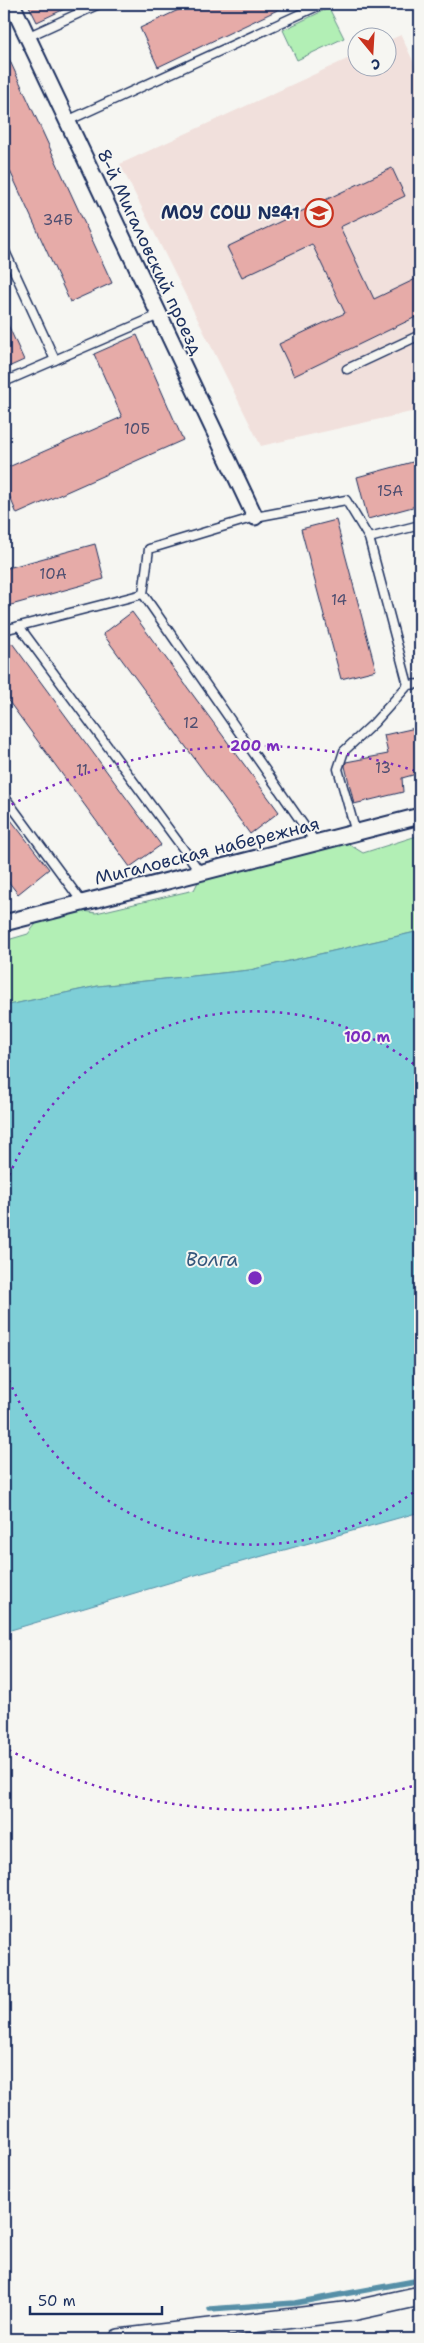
<svg xmlns="http://www.w3.org/2000/svg" width="424" height="2343" font-family="'Shantell Sans',sans-serif">
  <style>
    .built { fill: #f1e0dc }
    .green { fill: #b2efb5; stroke: #668f8a }
    .water { fill: #7ecfd7; stroke: #568fa7 }
    .lines { fill: none; stroke-linecap: round; stroke-linejoin: round }
    .stream { stroke: #568fa7; stroke-width: 5.5 }
    .building { fill: #e6aba8; stroke: #1b2f5e }
    .service-casing { stroke: #1b2f5e; stroke-width: 11 }
    .minor-casing { stroke: #1b2f5e; stroke-width: 19 }
    .tertiary-casing { stroke: #1b2f5e; stroke-width: 22 }
    .service { stroke: #f6f6f2; stroke-width: 8 }
    .minor { stroke: #f6f6f2; stroke-width: 15 }
    .tertiary { stroke: #f6f6f2; stroke-width: 19 }
    .ring { fill: none; stroke: #7b2cbf; stroke-width: 2.5; stroke-dasharray: 2.5 5 }
    .labels { text-anchor: middle; stroke-width: 4; stroke-linejoin: round; paint-order: stroke }
    .number-label { font-size: 15px; fill: #4e4e70 }
    .poi-label { font-size: 18px; font-weight: bold; fill: #1b2f5e; stroke: #f6f6f2; text-anchor: end }
    .street-label { font-size: 18px; fill: #1b2f5e; stroke: #f6f6f2 }
    .water-label { font-size: 19px; font-style: italic; fill: #34577c; stroke: #f6f6f2 }
    .centre { fill: #7b2cbf; stroke: #f6f6f2; stroke-width: 2.5 }
    .ring-label { font-size: 15px; text-anchor: middle; font-weight: bold; fill: #7b2cbf; stroke: #f6f6f2; stroke-width: 4; stroke-linejoin: round; paint-order: stroke }
  </style>
  <rect width="100%" height="100%" fill="#f6f6f2"/>
  <filter id="ink" filterUnits="userSpaceOnUse"><feTurbulence type="fractalNoise" baseFrequency=".02" numOctaves="2"/><feDisplacementMap in="SourceGraphic" scale="10" xChannelSelector="R" yChannelSelector="G"/><feConvolveMatrix kernelMatrix="1 2 1 2 8 2 1 2 1" color-interpolation-filters="sRGB"/></filter>
  <g filter="url(#ink)">
    <path class="built" d="M401 35 420 76V410L261 446 120 164 356 55V68H386L387 41Z"/>
    <g class="green">
      <path d="M329 8 344 38 297 60 283 30Z"/>
      <path d="M420 835V931L250 970 98 986 4 1006V941L28 934 39 920 78 910 96 913 194 890 199 880 347 843 363 853Z"/>
    </g>
    <path class="water" d="M420 931V1512L202 1573 4 1632V1006L98 986 250 970Z"/>
    <g class="lines">
      <path class="stream" d="M210 2309 295 2303 420 2280"/>
    </g>
    <g class="building">
      <path d="M28 4H75L37 22Z"/>
      <path d="M191 4H290L158 67 140 28Z"/>
      <path d="M4 48 112 283 70 302 4 158Z"/>
      <path d="M392 168 405 196 340 227 374 299 420 277V315L294 376 279 344 345 313 312 244 242 277 227 247Z"/>
      <path d="M4 316 24 360 4 369Z"/>
      <path d="M137 335 183 440 17 514 4 483V469L122 417 94 354Z"/>
      <path d="M420 460V505L368 519 357 477Z"/>
      <path d="M336 520 376 670 341 679 301 529Z"/>
      <path d="M95 544 104 579 4 607V569Z"/>
      <path d="M132 612 279 812 250 834 103 634Z"/>
      <path d="M12 643 161 845 130 867 4 695V650Z"/>
      <path d="M420 727V773L402 778 403 792 354 804 345 766 346 762 388 754 384 735Z"/>
      <path d="M4 811 49 869 18 894 4 876Z"/>
    </g>
    <g class="lines">
      <defs>
        <g id="service">
          <path d="M27 37 99 4"/>
          <path d="M67 121 322 4"/>
          <path d="M4 249 55 360"/>
          <path d="M347 369 420 335"/>
          <path d="M4 382 159 315"/>
          <path d="M420 525 369 538 408 685 420 684"/>
          <path d="M19 626 201 873"/>
          <path d="M4 630 143 594"/>
          <path d="M4 796 82 902"/>
          <path d="M356 833 338 769 344 751 374 723 408 685"/>
          <path d="M316 843 143 594 149 549 255 517 346 500 369 538"/>
        </g>
        <g id="minor">
          <path d="M12 4 255 517"/>
          <path d="M4 923 420 816"/>
        </g>
        <path id="tertiary" d="M119 2339 352 2311 420 2296"/>
      </defs>
      <use href="#service" class="service-casing"/>
      <use href="#minor" class="minor-casing"/>
      <use href="#tertiary" class="tertiary-casing"/>
      <use href="#service" class="service"/>
      <use href="#minor" class="minor"/>
      <use href="#tertiary" class="tertiary"/>
    </g>
  </g>
  <g class="ring">
    <path d="M419 1488A266 266 0 0 1 4 1367M4 1189A266 266 0 0 1 419 1068"/>
    <path d="M419 1784A532 532 0 0 1 5 1748M5 808A532 532 0 0 1 419 772"/>
  </g>
  <defs>
    <symbol id="school-ring" viewBox="-11 -11 22 22"><circle r="9.5" fill="#f6f6f2" stroke="#c8321e" stroke-width="1.5"/><path d="M0-5L7-2L0 1L-7-2ZM-4 1L0 2.5L4 1V4Q0 6-4 4Z" fill="#c8321e"/></symbol>
  </defs>
  <g fill-rule="evenodd">
    <use href="#school-ring" x="303" y="197" width="32" height="32"/>
  </g>
  <g class="labels">
    <g class="number-label">
      <text x="58" y="225">34Б</text>
      <text x="137" y="434">10Б</text>
      <text x="390" y="496">15А</text>
      <text x="53" y="579">10А</text>
      <text x="339" y="605">14</text>
      <text x="191" y="728">12</text>
      <text x="383" y="773">13</text>
      <text x="82" y="775">11</text>
    </g>
    <g class="poi-label">
      <text x="300" y="219">МОУ СОШ №41</text>
    </g>
    <g class="street-label">
      <text transform="translate(150 252) rotate(65)" y="6">8-й Мигаловский проезд</text>
      <text transform="translate(207 851) rotate(-14)" y="6">Мигаловская набережная</text>
    </g>
    <g class="water-label">
      <text x="212" y="1266">Волга</text>
    </g>
  </g>
  <circle cx="255" cy="1278" r="8" class="centre"/>
  <g class="ring-label">
    <text x="255" y="751">200 m</text>
    <text x="367" y="1042">100 m</text>
  </g>
  <rect width="424" height="2343" fill="none" stroke="#f6f6f2" stroke-width="20"/>
  <rect x="10" y="10" width="404" height="2323" fill="none" stroke="#1b2f5e" stroke-width="2" filter="url(#ink)"/>
  <g transform="translate(372 52) rotate(162)"><circle r="24" fill="#f6f6f2" stroke="#9ea6b7"/>
  <path d="M0-4L9 19L0 12L-9 19Z" fill="#c8321e"/>
  <text y="-8" font-size="14" font-weight="bold" text-anchor="middle" fill="#1b2f5e">С</text>
  </g>
  <path d="M30 2306v8h132v-8" fill="none" stroke="#1b2f5e" stroke-width="2.5"/>
  <text x="38" y="2306" font-size="15" fill="#1b2f5e" stroke="#f6f6f2" stroke-width="4" paint-order="stroke">50 m</text>
</svg>
